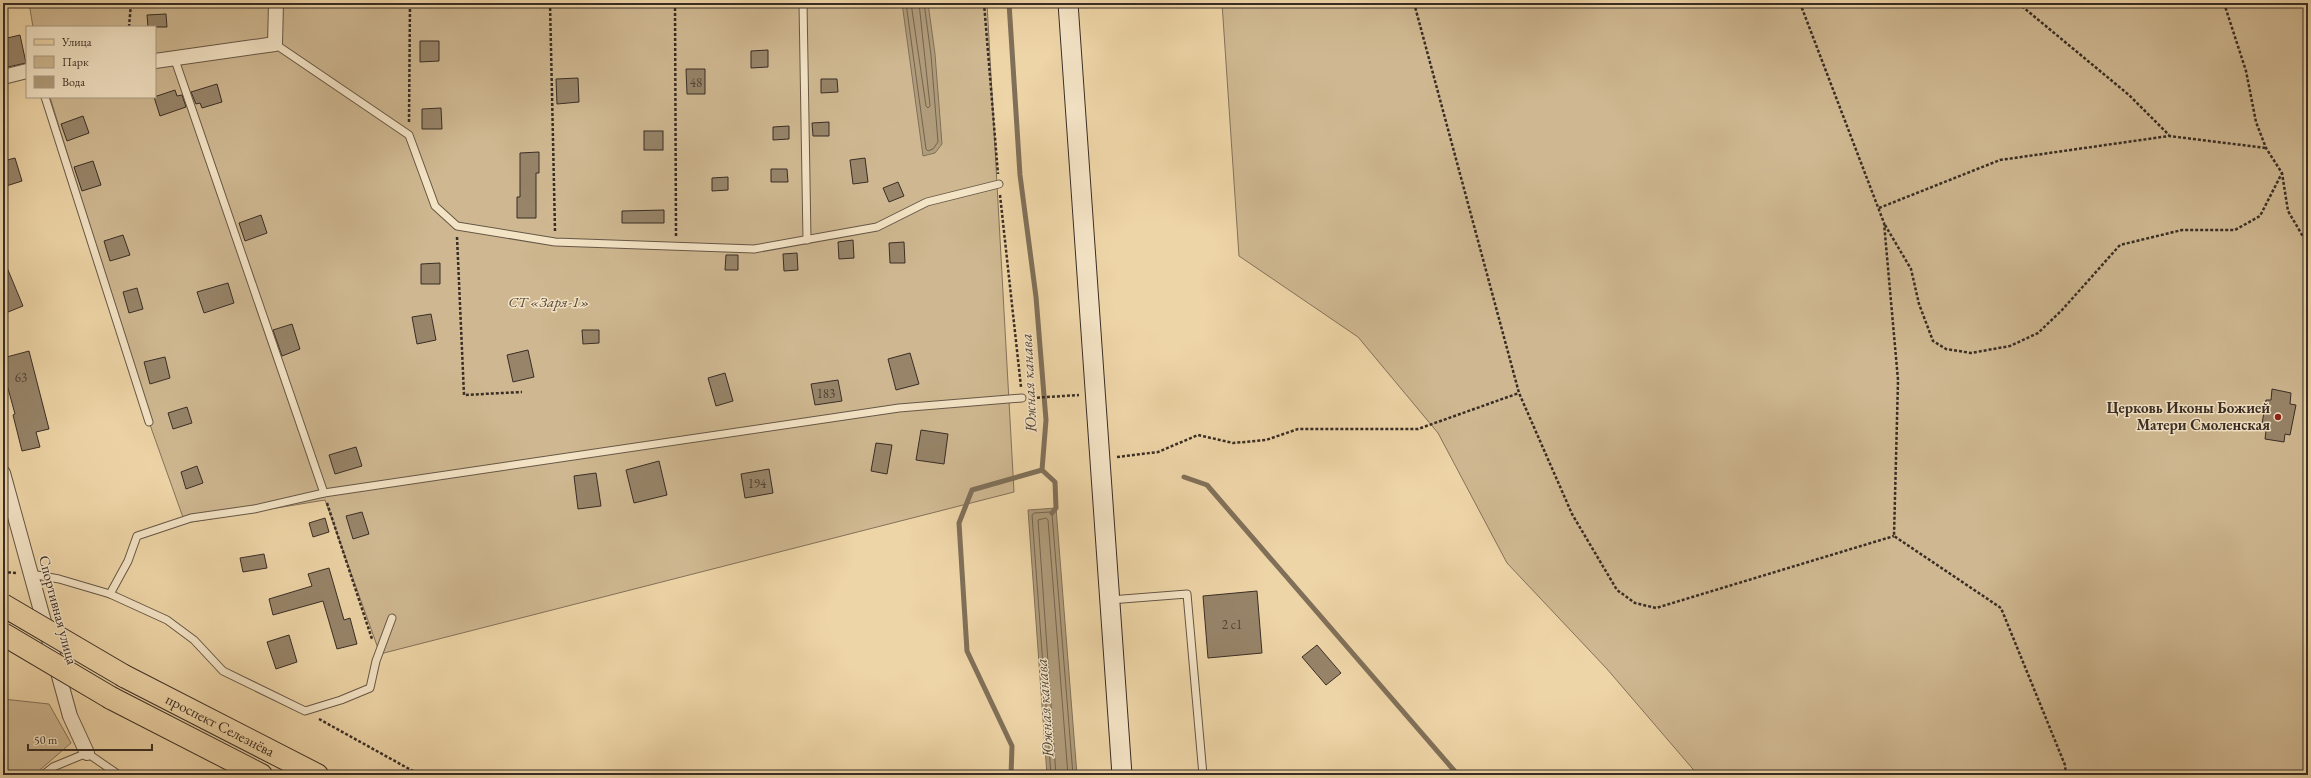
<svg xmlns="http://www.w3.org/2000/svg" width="2311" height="778" font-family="'EB Garamond',serif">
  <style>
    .green { fill: #cfb891; stroke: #84725b }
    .water { fill: #b09c7b; stroke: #807059 }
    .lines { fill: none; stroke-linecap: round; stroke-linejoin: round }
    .shore { stroke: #746450; stroke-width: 1 }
    .stream { stroke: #807059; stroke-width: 5 }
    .building { fill: #978469; stroke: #392d25 }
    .lane-casing { stroke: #665746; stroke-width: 9 }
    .street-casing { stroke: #665746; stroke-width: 16 }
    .secondary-casing { stroke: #392d25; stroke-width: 21 }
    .primary-casing { stroke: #392d25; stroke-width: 24 }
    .path { stroke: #392d25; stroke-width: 2.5; stroke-dasharray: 3 2; stroke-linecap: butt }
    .lane { stroke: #f4e4c6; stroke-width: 7 }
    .street { stroke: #f4e4c6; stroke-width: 14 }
    .secondary { stroke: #f4e4c6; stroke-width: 19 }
    .primary { stroke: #eed5a7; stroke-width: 22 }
    .primary-bridge-casing { stroke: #392d25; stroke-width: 24; stroke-linecap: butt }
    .primary-bridge { stroke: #eed5a7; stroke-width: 22 }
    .poi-dot { fill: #8f2418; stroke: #f4e4c6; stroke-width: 1.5 }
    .labels { text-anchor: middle; stroke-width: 3; stroke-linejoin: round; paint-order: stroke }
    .number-label { font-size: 13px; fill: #504336 }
    .park-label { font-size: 15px; font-style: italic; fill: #57493b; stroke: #f4e4c6 }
    .poi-label { font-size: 15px; font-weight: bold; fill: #392d25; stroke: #f4e4c6; text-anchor: end }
    .street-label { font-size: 15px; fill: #392d25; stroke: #f4e4c6 }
    .water-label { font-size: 16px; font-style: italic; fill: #57493a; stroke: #f4e4c6 }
  </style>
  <rect width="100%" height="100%" fill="#eed5a7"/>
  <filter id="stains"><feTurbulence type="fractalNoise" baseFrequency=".005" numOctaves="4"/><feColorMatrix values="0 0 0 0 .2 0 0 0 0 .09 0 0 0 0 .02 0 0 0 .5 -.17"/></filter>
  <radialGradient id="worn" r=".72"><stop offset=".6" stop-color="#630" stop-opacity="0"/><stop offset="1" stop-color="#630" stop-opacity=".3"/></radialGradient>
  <g class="green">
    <path d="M29 3H987L1014 492 380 654 325 500 185 523 149 422 50 97H155V27H33Z"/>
    <path d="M1222 3H2308V775H1698L1607 669 1507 563 1438 433 1358 337 1239 256Z"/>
    <path d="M3 699 49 704 71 743 34 775H3Z"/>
  </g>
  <g class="water">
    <path d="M902 3H928L935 54 942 144 935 153 923 156Z"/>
    <path d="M1056 508 1077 775H1047L1028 510Z"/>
  </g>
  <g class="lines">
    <g class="shore">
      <path d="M906 3 926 149 928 151 933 149 938 142 931 55 924 3"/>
      <path d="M911 3 926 106 928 108 930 106 919 3"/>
      <path d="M1051 775 1032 515 1034 513 1050 512 1052 514 1073 775"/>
      <path d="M1056 775 1038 520 1046 518 1048 520 1068 775"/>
    </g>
    <g class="stream">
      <path d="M1009 3 1020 175 1036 297 1046 420 1042 470 1055 482 1056 508 1052 513"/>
      <path d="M1184 477 1207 485 1458 775"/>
      <path d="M1011 775 1012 746 967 651 959 523 972 490 1042 470"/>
    </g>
  </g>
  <g class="building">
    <path d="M166 14 167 27H148L147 15Z"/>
    <path d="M20 35 26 63 3 68V39Z"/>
    <path d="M420 41H439V61L420 62Z"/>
    <path d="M768 50V67L751 68V51Z"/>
    <path d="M686 69H705V94H687Z"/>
    <path d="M578 78 579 102 557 104 556 79Z"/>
    <path d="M821 79H837L838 92 821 93Z"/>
    <path d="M217 84 222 102 202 108 200 103 196 104 191 92Z"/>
    <path d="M175 90 177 96 182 95 186 107 160 116 154 97Z"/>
    <path d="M441 108 442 129H422V109Z"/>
    <path d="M83 116 89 133 67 141 61 124Z"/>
    <path d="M829 122V136H813L812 123Z"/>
    <path d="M789 126V139L773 140V127Z"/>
    <rect x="644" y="131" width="19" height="19"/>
    <path d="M539 152V173H536V218H517V197H520V153Z"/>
    <path d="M15 158 22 181 3 187V161Z"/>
    <path d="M865 158 868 182 853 184 850 160Z"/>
    <path d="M93 161 101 185 82 191 74 167Z"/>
    <path d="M771 169H787L788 182H771Z"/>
    <path d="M728 177V190L712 191V178Z"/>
    <path d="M898 182 904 196 889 202 883 188Z"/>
    <path d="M664 210V223H622V211Z"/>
    <path d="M261 215 267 233 245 241 239 223Z"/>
    <path d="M123 235 130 255 110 261 104 241Z"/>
    <path d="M853 240 854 258 839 259 838 242Z"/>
    <path d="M904 242 905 263H890L889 243Z"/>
    <path d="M797 253 798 270 784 271 783 254Z"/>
    <path d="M726 255H738V270H725Z"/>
    <path d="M3 258 23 306 3 314Z"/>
    <path d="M440 263V284H421V264Z"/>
    <path d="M228 283 234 303 204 313 197 292Z"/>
    <path d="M137 288 143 309 129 313 123 292Z"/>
    <path d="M431 314 436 340 417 344 412 317Z"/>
    <path d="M292 324 300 349 282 356 273 330Z"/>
    <path d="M582 330H599V343L583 344Z"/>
    <path d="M528 350 534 377 513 382 507 355Z"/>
    <path d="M29 351 49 429 36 432 40 447 22 451 13 415 15 414 3 370V358Z"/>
    <path d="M910 353 919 384 896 390 888 359Z"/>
    <path d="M165 357 170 378 150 384 144 362Z"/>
    <path d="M725 373 733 401 716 406 708 378Z"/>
    <path d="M838 380 842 401 815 405 811 384Z"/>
    <path d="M2272 389 2291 393 2290 404 2296 405 2290 435 2285 434 2284 442 2265 439 2266 431 2261 430 2266 400H2271Z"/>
    <path d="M187 407 192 423 173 429 168 413Z"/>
    <path d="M921 430 948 434 944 464 916 460Z"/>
    <path d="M876 443 892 445 887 474 871 471Z"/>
    <path d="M356 447 362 466 335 474 329 455Z"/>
    <path d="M659 461 667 495 634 503 626 470Z"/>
    <path d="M197 466 203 483 186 489 181 472Z"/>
    <path d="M769 469 773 493 745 498 741 474Z"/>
    <path d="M596 473 601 506 578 509 574 476Z"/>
    <path d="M362 512 369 534 353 539 346 516Z"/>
    <path d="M325 518 329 532 313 537 309 523Z"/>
    <path d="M264 554 267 568 243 572 240 558Z"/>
    <path d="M329 568 344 620 350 618 357 644 337 649 323 601 273 615 269 599 312 586 308 574Z"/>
    <path d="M1257 591 1262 653 1208 658 1203 596Z"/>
    <path d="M289 635 297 662 276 669 267 642Z"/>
    <path d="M1317 645 1341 673 1326 685 1302 657Z"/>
  </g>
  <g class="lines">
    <defs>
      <g id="lane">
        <path d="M803 3 807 240"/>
        <path d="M275 44 409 135 435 206 457 226 555 242 754 249 877 227 927 202 999 184"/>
        <path d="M175 60 324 493"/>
        <path d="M45 97 149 422"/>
        <path d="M31 574 59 579 110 594 167 620 194 640 223 671 305 711 341 700 370 688 376 661 392 618"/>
        <path d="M110 594 128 561 137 536 191 518 254 509 324 493 899 408 1022 398"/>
        <path d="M1110 600 1187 594 1203 775"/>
        <path d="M43 775 53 767 87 753 119 775"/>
      </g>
      <g id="street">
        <path d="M155 61 275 44 276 3"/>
        <path d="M3 77 27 71"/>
        <path d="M3 473 70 716 87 753"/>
      </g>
      <path id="secondary" d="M1068 3 1122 775"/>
      <g id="primary">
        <path id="s1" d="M124 676 317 775"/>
        <path d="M111 698 261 775"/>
      </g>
    </defs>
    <use href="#lane" class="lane-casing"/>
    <use href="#street" class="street-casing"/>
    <use href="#secondary" class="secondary-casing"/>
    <use href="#primary" class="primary-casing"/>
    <g class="path">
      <path d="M550 3 555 231"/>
      <path d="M675 3 676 236"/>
      <path d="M984 3 998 174"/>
      <path d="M1414 3 1519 393 1572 514 1617 590 1635 603 1656 608 1894 536"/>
      <path d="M1800 3 1884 223 1898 380 1894 536 2001 608 2065 765 2066 775"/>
      <path d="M2018 3 2129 95 2169 135"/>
      <path d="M2224 3 2246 71 2256 122 2266 148 2282 173 2288 211 2308 245"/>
      <path d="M129 27 131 3"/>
      <path d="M409 122 410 3"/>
      <path d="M1000 195 1021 387"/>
      <path d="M1879 208 2000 160 2169 136 2266 148"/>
      <path d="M1885 225 1911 269 1919 304 1933 341 1946 349 1971 353 2010 346 2038 333 2062 310 2120 245 2182 230H2235L2260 216 2282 173"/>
      <path d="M457 237 464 395 522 392"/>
      <path d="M1032 398 1079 395"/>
      <path d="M1117 457 1158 452 1198 435 1233 443 1266 440 1298 429H1418L1519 393"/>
      <path d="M327 503 372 639"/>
      <path d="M3 572 16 573"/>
      <path d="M319 719 420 775"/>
    </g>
    <use href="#lane" class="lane"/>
    <use href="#street" class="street"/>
    <use href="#secondary" class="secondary"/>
    <use href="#primary" class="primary"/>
    <defs>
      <g id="primary-bridge">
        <path d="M3 605 124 676"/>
        <path d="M3 634 111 698"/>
      </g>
    </defs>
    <use href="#primary-bridge" class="primary-bridge-casing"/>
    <use href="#primary-bridge" class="primary-bridge"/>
  </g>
  <circle class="poi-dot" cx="2278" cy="417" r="4"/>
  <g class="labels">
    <g class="number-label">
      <text x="696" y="87">48</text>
      <text x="21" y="382">63</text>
      <text x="826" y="398">183</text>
      <text x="757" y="488">194</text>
      <text x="1232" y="629">2 с1</text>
    </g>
    <g class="park-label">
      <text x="549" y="307">СТ «Заря-1»</text>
    </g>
    <g class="poi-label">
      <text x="2270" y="413">Церковь Иконы Божией<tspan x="2270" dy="17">Матери Смоленская</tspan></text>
    </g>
    <g class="street-label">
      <text transform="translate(58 610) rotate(75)" y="5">Спортивная улица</text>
      <text dy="5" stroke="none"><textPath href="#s1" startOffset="108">проспект Селезнёва</textPath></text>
    </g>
    <g class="water-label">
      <text transform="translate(1028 383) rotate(-93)" y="6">Южная канава</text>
      <text transform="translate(1044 708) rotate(-94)" y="6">Южная канава</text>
    </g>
  </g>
  <rect width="2311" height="778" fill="none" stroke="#eed5a7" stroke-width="16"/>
  <rect x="4" y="4" width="2303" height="770" fill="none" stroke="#392d25" stroke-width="2"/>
  <rect x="8" y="8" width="2295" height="762" fill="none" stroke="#392d25"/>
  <rect x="26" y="26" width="130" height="72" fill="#f4e4c6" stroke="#a99b86"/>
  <rect x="34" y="39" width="20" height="6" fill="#eed5a7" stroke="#a99b86"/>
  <text x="62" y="46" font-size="12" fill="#392d25">Улица</text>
  <rect x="34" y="56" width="20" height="12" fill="#cfb891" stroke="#a99b86"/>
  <text x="62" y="66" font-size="12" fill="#392d25">Парк</text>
  <rect x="34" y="76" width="20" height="12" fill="#b09c7b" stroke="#a99b86"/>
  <text x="62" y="86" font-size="12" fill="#392d25">Вода</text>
  <path d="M28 744v6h124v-6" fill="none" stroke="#392d25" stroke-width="2"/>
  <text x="34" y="744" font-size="12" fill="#392d25" stroke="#f4e4c6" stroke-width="3" paint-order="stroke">50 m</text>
  <rect width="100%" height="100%" filter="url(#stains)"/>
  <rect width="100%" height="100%" fill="url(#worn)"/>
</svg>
